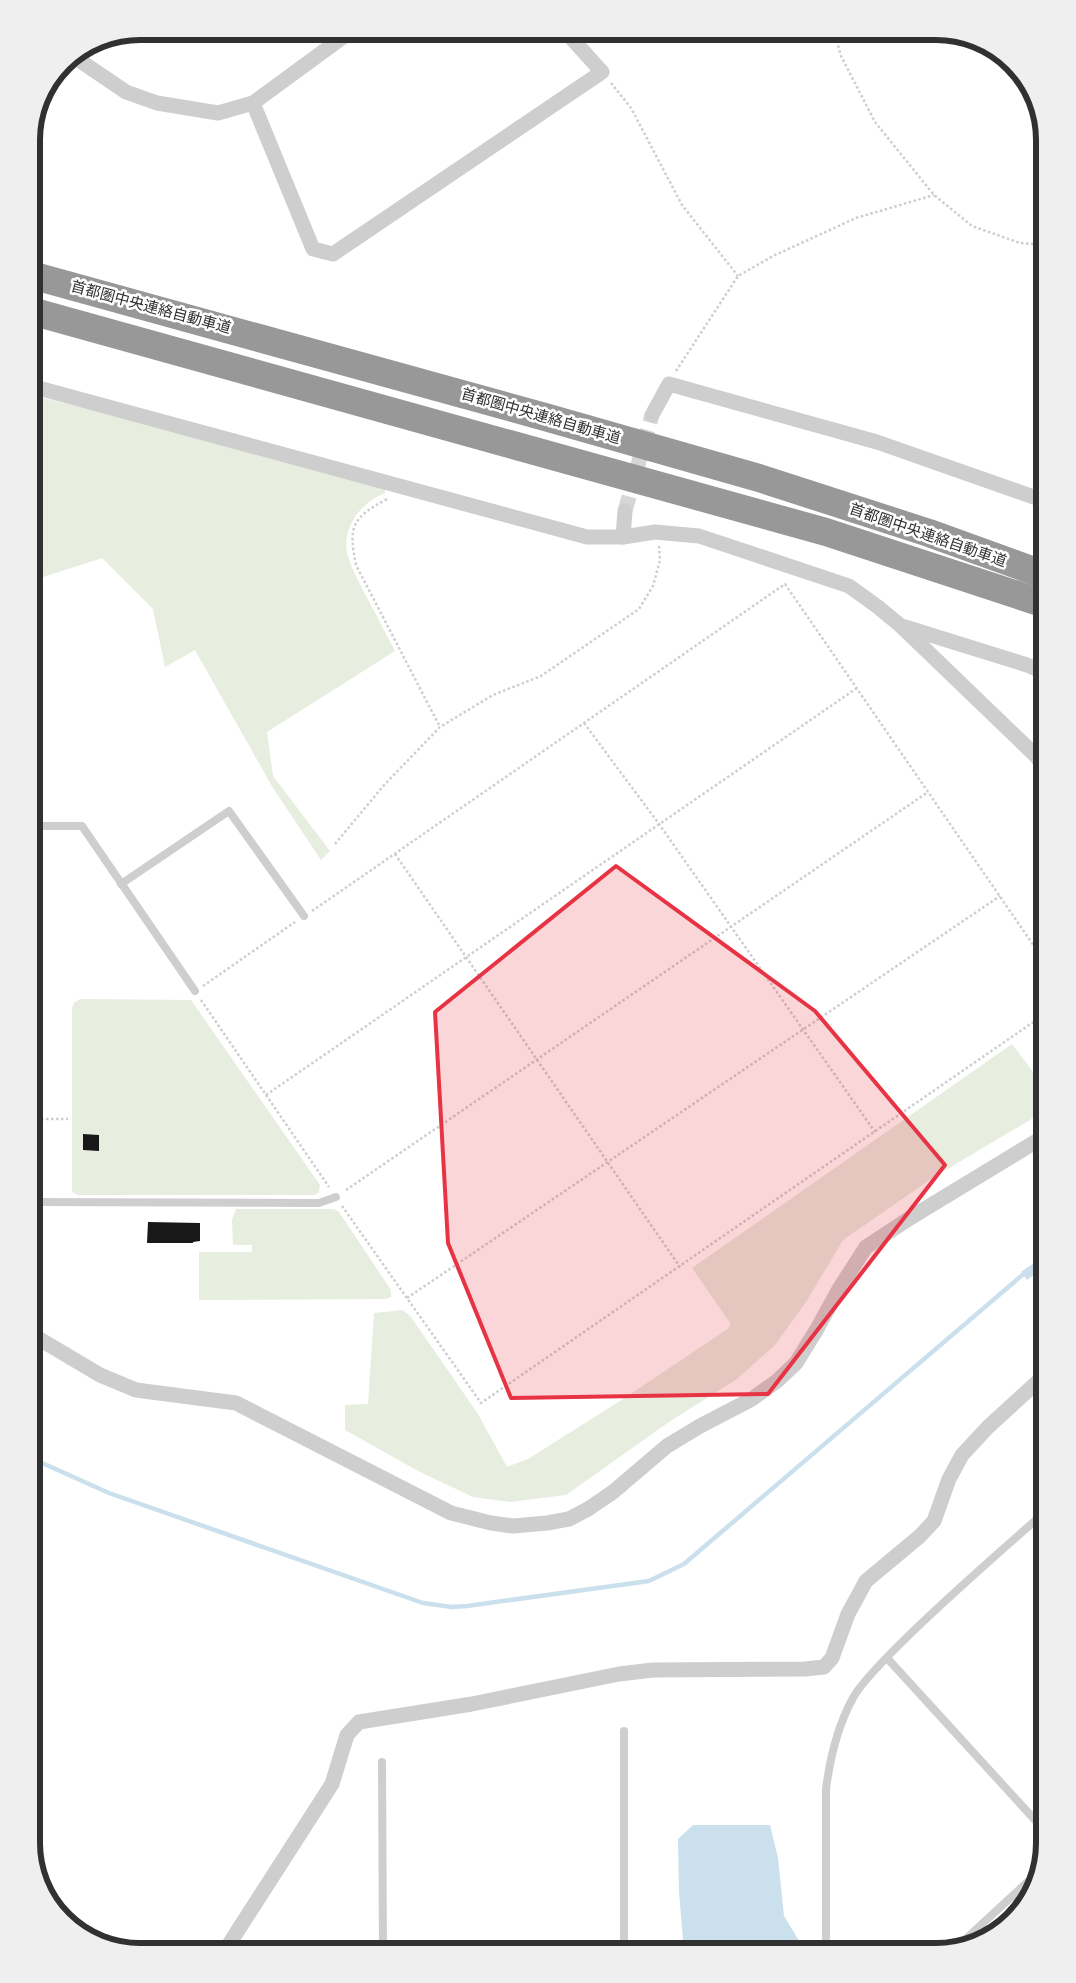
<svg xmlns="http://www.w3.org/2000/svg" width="1076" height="1983" font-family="'Fira Sans','Noto Sans JP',sans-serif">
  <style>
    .green { fill: #e7eddf }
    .water { fill: #cbe0ed }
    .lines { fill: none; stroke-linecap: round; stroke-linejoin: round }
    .stream { stroke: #cbe0ed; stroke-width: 4.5 }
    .building { fill: #181818 }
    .minor-tunnel { stroke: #d6d6d6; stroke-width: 15; stroke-dasharray: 15 8; stroke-linecap: butt }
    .path { stroke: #cecece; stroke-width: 2.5; stroke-dasharray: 2.5 2.5; stroke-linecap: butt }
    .service { stroke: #cecece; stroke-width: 8 }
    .minor { stroke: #cecece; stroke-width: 15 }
    .motorway { stroke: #989898; stroke-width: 28 }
    .marked { fill: #e73343; fill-opacity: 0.2; stroke: #e73343; stroke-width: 4; stroke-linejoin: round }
    .labels { text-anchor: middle; stroke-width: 5; stroke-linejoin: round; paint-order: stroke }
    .street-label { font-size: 15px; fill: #313131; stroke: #fff }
    .rim { fill: none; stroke: #313131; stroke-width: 6 }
  </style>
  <rect width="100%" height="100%" fill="#fff"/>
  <g class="green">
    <path d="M31 395 177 431 385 488V493C362 502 342 526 347 553 351 568 359 582 366 596 376 614 385 632 395 651L267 732 273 776 330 851 321 860 273 788 195 650 165 667 153 609 102 558 31 581Z"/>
    <path d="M80 999 191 1000 320 1185 319 1192 315 1195H78L72 1192V1008L74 1003Z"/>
    <path d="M1012 1044 1045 1088V1111L934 1177 843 1240 806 1302 775 1345 737 1379 669 1422 566 1495 510 1502 473 1497 418 1471 345 1430V1405L368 1404 374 1313 403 1310 411 1317 478 1414 507 1467 528 1459 620 1401 729 1328 730 1323 692 1268Z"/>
    <path d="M236 1209H334L339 1212 391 1290V1297L385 1299 199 1300V1252H252V1245H233L232 1220Z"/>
  </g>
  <g class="water">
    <path d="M1045 1255V1267L1027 1280 1021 1272Z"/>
    <path d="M693 1825H770L778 1858 784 1916 806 1952H684L679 1892 678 1839Z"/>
  </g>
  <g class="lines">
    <path class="stream" d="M31 1458 109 1493 423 1603 452 1607 467 1606 649 1581 684 1564 1027 1271"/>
  </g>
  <g class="building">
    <path d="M83 1134 99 1135V1151L83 1150Z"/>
    <path d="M148 1222 200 1223V1241L193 1242V1243H147Z"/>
  </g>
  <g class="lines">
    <path class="minor-tunnel" d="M625 511 652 415"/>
    <g class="path">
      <path d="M834 31 841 56 875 122 934 195 972 226 1020 243 1045 245"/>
      <path d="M611 83 631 108 682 205 738 276"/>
      <path d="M676 371 738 276 773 256 856 218 934 195"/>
      <path d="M387 499C352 518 348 526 356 565L440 727"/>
      <path d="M584 723 659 824 875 1132"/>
      <path d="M335 844 385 784 440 727 493 695 541 676 639 609 653 586 660 560 659 546"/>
      <path d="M395 854 680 1267"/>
      <path d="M312 911 785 584 1045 962"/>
      <path d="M203 986 295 922"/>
      <path d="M201 1000 329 1187"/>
      <path d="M32 1058V1119"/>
      <path d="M266 1095 857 688"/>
      <path d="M31 1119H68"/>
      <path d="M346 1190 928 792"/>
      <path d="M342 1206 481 1403 1045 1014"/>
      <path d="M407 1298 1000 896"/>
    </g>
    <g class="service">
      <path d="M31 826H82L195 991"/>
      <path d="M121 884 229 811 304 916"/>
      <path d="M31 1202 319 1203 336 1197"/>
      <path d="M887 1658 1045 1831"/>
      <path d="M382 1762 383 1952"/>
      <path d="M956 1948 1035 1875"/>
      <path d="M624 1952V1731"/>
      <path d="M826 1952V1789C830 1758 838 1725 853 1698 860 1684 886 1658 898 1646 945 1599 995 1556 1045 1512"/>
    </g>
    <g class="minor">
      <path d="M73 56 126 92 157 103 218 113 253 103 343 37 360 31"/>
      <path d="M253 103 313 249 333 254 602 72 565 31"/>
      <path d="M31 386 587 537H623L655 532 699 536 849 586 878 607 901 626 1036 756 1045 768"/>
      <path d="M652 415 669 384 877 442 1045 501"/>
      <path d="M623 537 625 511"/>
      <path d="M905 627 1027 665 1045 673"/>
      <path d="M31 1334 100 1375 136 1390 236 1403 451 1513 491 1523 513 1526 547 1523 569 1519 588 1509 613 1492 667 1446 700 1426 752 1399 777 1381 796 1363 817 1329 839 1289 866 1247 910 1218 1045 1136"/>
      <path d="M224 1952 332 1784 347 1735 359 1722 472 1704 619 1674 653 1670 805 1669 824 1667 832 1658 848 1614 866 1581 920 1536 934 1521 949 1479 962 1455 988 1427 1045 1375"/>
    </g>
    <g class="motorway">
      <path d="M31 275 545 417 759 478 929 533 1045 575"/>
      <path d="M31 311 826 532 1045 604"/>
    </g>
  </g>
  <path class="marked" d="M616 866 815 1011 945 1165 768 1394 511 1398 448 1243 435 1012Z"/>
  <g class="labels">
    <g class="street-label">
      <text transform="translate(151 307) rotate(15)" y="5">首都圏中央連絡自動車道</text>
      <text transform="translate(541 416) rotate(16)" y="5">首都圏中央連絡自動車道</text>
      <text transform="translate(928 535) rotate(19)" y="5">首都圏中央連絡自動車道</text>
    </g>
  </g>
  <path d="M0 0H1076V1983H0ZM140 40H936A100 100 0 0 1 1036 140V1843A100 100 0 0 1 936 1943H140A100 100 0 0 1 40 1843V140A100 100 0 0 1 140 40Z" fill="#efefef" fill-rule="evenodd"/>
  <path class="rim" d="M140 40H936A100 100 0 0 1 1036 140V1843A100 100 0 0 1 936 1943H140A100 100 0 0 1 40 1843V140A100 100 0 0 1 140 40Z"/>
</svg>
